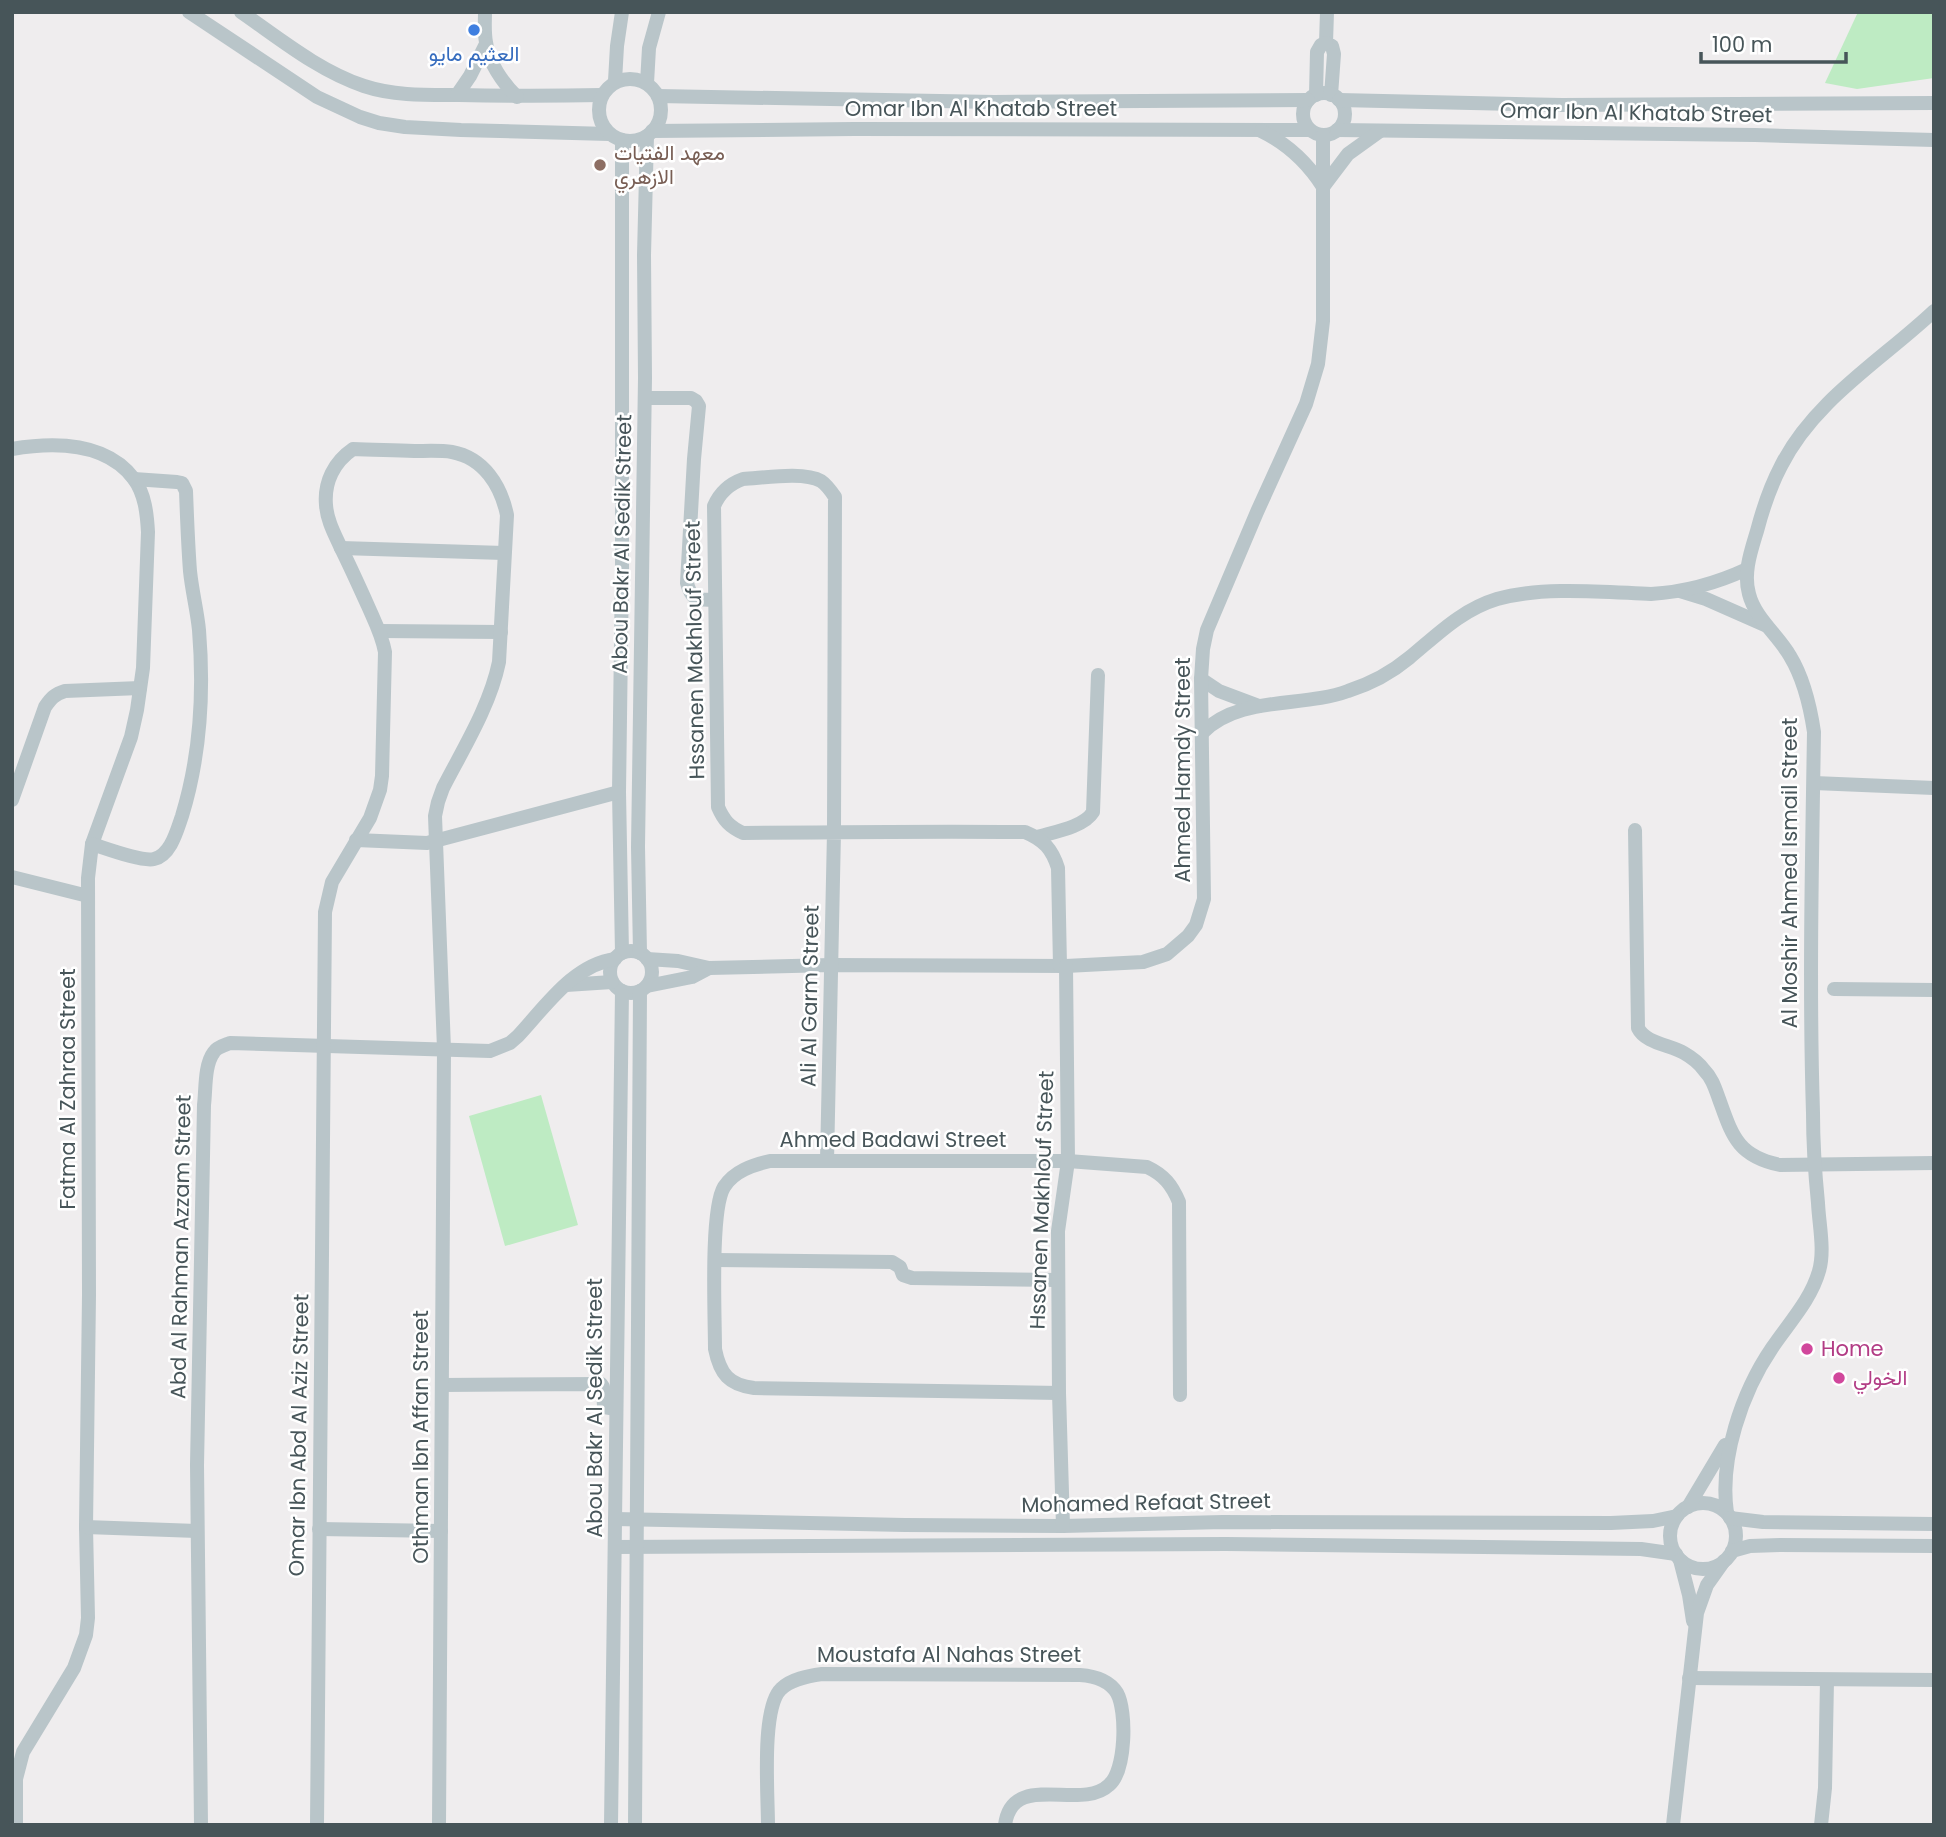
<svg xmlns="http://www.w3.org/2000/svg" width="1946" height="1837" font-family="Poppins,Vazirmatn,sans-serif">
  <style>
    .green { fill: #beebc3 }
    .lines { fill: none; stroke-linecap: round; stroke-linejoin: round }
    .minor { stroke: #b9c5c9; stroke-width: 14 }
    .shop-dot { fill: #3f7fe0; stroke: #fff; stroke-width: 2.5 }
    .education-dot { fill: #8d6e63; stroke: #fff; stroke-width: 2.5 }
    .hotel-dot { fill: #d1479c; stroke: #fff; stroke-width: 2.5 }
    .labels { text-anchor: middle; stroke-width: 5; stroke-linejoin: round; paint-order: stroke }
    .shop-label { font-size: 21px; fill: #366cbe; stroke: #fff }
    .street-label { font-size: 21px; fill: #475559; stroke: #fff }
    .education-label { font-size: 21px; fill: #785e54; stroke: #fff; text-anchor: start }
    .hotel-label { font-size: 21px; fill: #b23c85; stroke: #fff; text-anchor: start }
  </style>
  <rect width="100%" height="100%" fill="#efedee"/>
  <g class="green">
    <path d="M1858 12H1934V78L1857 89 1825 83Z"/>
    <path d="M541 1095 578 1225 505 1246 469 1116Z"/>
  </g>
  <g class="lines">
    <g class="minor">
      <path d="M189 12 317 97 360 117 379 123 405 127 461 130 609 134"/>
      <path d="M241 12C280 39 319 71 364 86 394 96 427 95 459 95 507 96 555 96 602 95"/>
      <path d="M485 12C485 22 484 32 486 42 488 62 503 83 517 97"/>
      <path d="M1327 12 1326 43 1332 46 1334 54 1331 95"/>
      <circle cx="630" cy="110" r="31"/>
      <path d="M615 81 617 46 622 12"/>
      <path d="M647 83 649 48 659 12"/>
      <circle cx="1324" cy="114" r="21"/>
      <path d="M457 95 470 76 486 44"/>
      <path d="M1316 95 1317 52 1321 45 1326 43"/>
      <path d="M658 96 994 102 1308 100"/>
      <path d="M1339 100 1562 105 1934 103"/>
      <path d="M1337 130 1755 135 1934 140"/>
      <path d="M652 131 854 129 1309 130"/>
      <path d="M1261 131C1288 144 1307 162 1323 187L1348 154 1380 131"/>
      <path d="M622 140V568L619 792 622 953"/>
      <path d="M645 398H691L696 401 699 406 694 459 687 583C692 602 698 599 715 600"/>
      <path d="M12 449C54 442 106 442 134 479 145 494 147 514 148 532L143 668 137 710 131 737 92 844 88 878 89 1295 86 1527 88 1618 86 1635 74 1668 23 1752 16 1779V1825"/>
      <path d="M341 548 504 553"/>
      <path d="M1680 591 1706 599 1765 625"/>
      <path d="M380 631 501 632"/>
      <path d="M1201 679 1219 691 1259 706"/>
      <path d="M1202 733C1239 695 1302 708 1348 691 1370 684 1391 673 1409 658 1437 635 1461 610 1497 599 1543 586 1603 592 1651 594 1684 592 1717 583 1747 569"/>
      <path d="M1814 783 1934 788"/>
      <path d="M12 800 45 707C51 698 55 694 65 691L140 688"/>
      <path d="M1635 830 1638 1028C1645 1043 1670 1045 1684 1053 1691 1057 1699 1063 1704 1070 1712 1078 1715 1088 1719 1099 1732 1135 1737 1156 1780 1165L1934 1163"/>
      <path d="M1037 837C1054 832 1084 827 1093 812L1098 675"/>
      <path d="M356 840 427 843 619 792"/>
      <path d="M92 844C105 848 142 862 154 859 171 855 177 830 182 816 200 757 204 691 199 630 197 610 192 591 190 571 188 545 187 518 186 491L182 483 177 482 134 479"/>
      <path d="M12 877 88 896"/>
      <circle cx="631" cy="972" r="21"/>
      <path d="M640 953 638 847 645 378 644 255 647 136"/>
      <path d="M647 959 678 961 709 968 831 965 1066 966 1143 962 1167 954 1188 936 1196 925 1204 899 1201 679 1203 649 1207 630 1257 512 1306 404 1318 364 1323 321V135"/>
      <path d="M566 985 612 982"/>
      <path d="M647 986 692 977 709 968"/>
      <path d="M1834 989 1934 990"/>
      <path d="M827 1161 834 832 835 497C831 491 827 485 821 481 804 471 763 478 743 479 729 484 720 492 714 506L718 807C724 821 730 827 743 833 837 832 931 831 1025 832 1044 840 1052 849 1058 868L1060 966"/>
      <path d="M715 1260 892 1262 900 1267 903 1275 912 1278 1058 1280"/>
      <path d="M442 1385 601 1384 603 1387 604 1407 616 1409"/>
      <path d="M1059 1393 754 1388C729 1385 720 1374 715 1349 715 1317 710 1210 724 1187 734 1171 753 1165 770 1161H1068L1147 1167C1164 1175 1172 1185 1179 1202L1180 1395"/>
      <circle cx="1703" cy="1536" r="33"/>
      <path d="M1688 1507 1725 1445"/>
      <path d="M1727 1513C1719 1459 1742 1392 1772 1348 1788 1324 1811 1300 1819 1271 1825 1250 1819 1225 1818 1203 1815 1173 1813 1143 1813 1113 1809 986 1812 859 1814 732 1810 705 1804 679 1790 656 1778 635 1755 618 1749 594 1743 573 1751 551 1757 531 1763 508 1770 487 1781 466 1814 400 1882 360 1934 311"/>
      <path d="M1730 1518 1763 1522 1934 1524"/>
      <path d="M615 1519 905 1525 1063 1526 1223 1522 1611 1523 1653 1521 1677 1516"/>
      <path d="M1063 1526 1059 1393 1058 1231 1068 1161 1066 966"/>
      <path d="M86 1527 197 1531"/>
      <path d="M319 1529 441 1531"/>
      <path d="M615 1547 1226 1544 1641 1549 1676 1554"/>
      <path d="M1732 1551 1750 1546 1780 1545 1934 1546"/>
      <path d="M1680 1560 1689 1595 1693 1621"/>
      <path d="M1689 1678 1934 1680"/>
      <path d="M201 1825 197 1465 204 1105C206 1090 204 1065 214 1052 217 1047 225 1045 230 1043L490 1051 510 1043 518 1036C546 1006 573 965 615 959"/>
      <path d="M317 1825 325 912 332 882 370 818 380 790 382 776 385 652C382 635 375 622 368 606 359 586 350 566 340 546 334 533 327 520 326 505 324 482 334 462 353 449 373 450 393 450 414 451 426 451 440 450 452 452 484 458 501 486 507 515L499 662C490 706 463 749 443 788L438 802 435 816 444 1049 439 1825"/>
      <path d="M611 1825 622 991"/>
      <path d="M635 1825C638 1547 637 1269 640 991"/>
      <path d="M768 1825C768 1795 761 1708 781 1689 791 1679 808 1676 822 1674L1080 1675C1094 1676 1109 1680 1117 1693 1127 1711 1126 1771 1109 1785 1081 1812 1012 1770 1005 1825"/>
      <path d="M1673 1825 1697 1613 1707 1585 1724 1561"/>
      <path d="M1821 1825 1825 1788 1827 1680"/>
    </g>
  </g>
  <circle class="shop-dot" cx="474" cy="30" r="7"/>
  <circle class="education-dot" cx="600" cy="165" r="7"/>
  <g class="hotel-dot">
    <circle cx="1807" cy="1349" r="7"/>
    <circle cx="1839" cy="1378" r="7"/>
  </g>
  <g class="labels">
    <g class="shop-label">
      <text x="474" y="61">العثيم مايو</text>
    </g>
    <g class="street-label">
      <text x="981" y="116">Omar Ibn Al Khatab Street</text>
      <text transform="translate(1636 113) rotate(1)" y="7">Omar Ibn Al Khatab Street</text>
      <text transform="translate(622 544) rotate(-89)" y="7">Abou Bakr Al Sedik Street</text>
      <text transform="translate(695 650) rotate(-91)" y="7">Hssanen Makhlouf Street</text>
      <text transform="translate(1183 770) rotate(-90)" y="7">Ahmed Hamdy Street</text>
      <text transform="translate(1790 873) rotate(-90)" y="7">Al Moshir Ahmed Ismail Street</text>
      <text transform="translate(810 996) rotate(-89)" y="7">Ali Al Garm Street</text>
      <text transform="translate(68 1089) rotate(-90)" y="7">Fatma Al Zahraa Street</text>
      <text x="893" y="1147">Ahmed Badawi Street</text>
      <text transform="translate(1042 1200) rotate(-88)" y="7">Hssanen Makhlouf Street</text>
      <text transform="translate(181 1247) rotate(-89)" y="7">Abd Al Rahman Azzam Street</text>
      <text transform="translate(595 1408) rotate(-90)" y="7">Abou Bakr Al Sedik Street</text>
      <text transform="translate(299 1435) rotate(-89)" y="7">Omar Ibn Abd Al Aziz Street</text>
      <text transform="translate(421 1437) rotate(-90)" y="7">Othman Ibn Affan Street</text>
      <text transform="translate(1146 1503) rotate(-1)" y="7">Mohamed Refaat Street</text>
      <text x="949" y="1662">Moustafa Al Nahas Street</text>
    </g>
    <g class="education-label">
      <text x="614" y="160">معهد الفتيات<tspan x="614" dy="24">الازهري</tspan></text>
    </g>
    <g class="hotel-label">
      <text x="1821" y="1356">Home</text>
      <text x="1853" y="1385">الخولي</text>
    </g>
  </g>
  <rect width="1946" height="1837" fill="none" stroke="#475559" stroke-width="28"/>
  <path d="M1701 52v10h145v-10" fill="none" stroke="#475559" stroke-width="3.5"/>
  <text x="1712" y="52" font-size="21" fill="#475559" stroke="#ffffff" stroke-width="5" paint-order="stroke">100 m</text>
</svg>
